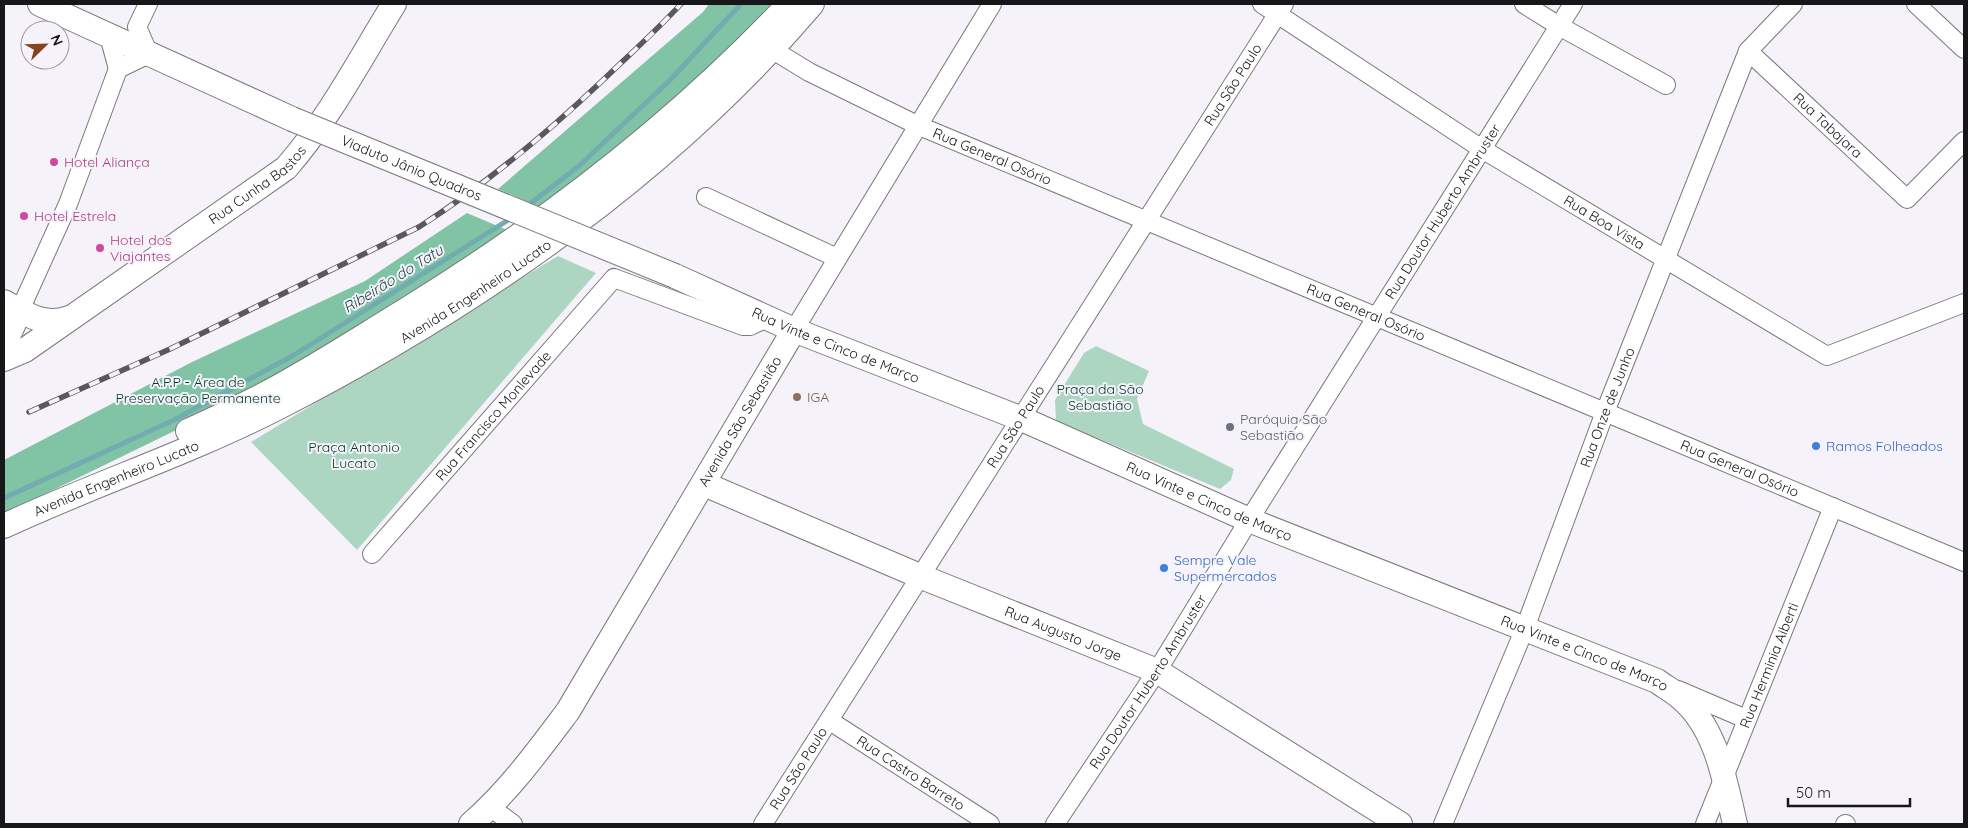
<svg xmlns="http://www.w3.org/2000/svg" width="1968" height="828" font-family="Quicksand,sans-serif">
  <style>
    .green { fill: #add6c2 }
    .forest { fill: #81c4a5 }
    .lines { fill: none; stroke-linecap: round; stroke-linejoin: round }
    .stream { stroke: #71acb1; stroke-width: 5 }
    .street-casing { stroke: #7a787d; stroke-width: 20 }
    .secondary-casing { stroke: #7a787d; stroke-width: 26 }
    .street { stroke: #fff; stroke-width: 18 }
    .secondary { stroke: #fff; stroke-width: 24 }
    .rail-casing { stroke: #5a585b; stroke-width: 5.5 }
    .rail { stroke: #f5f3f9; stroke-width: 4; stroke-dasharray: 11; stroke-linecap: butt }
    .secondary-bridge-casing { stroke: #7a787d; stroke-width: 26; stroke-linecap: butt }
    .secondary-bridge { stroke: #fff; stroke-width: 24 }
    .hotel-dot { fill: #d1479c; stroke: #f5f3f9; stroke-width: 2 }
    .education-dot { fill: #8d6e63; stroke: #f5f3f9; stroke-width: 2 }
    .worship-dot { fill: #6b7280; stroke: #f5f3f9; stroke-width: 2 }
    .shop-dot { fill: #3f7fe0; stroke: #f5f3f9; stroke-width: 2 }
    .labels { text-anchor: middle; stroke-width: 4; stroke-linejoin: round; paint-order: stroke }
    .street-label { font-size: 14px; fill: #171618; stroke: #f5f3f9 }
    .hotel-label { font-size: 14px; fill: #b23c85; stroke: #f5f3f9; text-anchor: start }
    .park-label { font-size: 14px; fill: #003b27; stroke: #f5f3f9 }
    .education-label { font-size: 14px; fill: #785e54; stroke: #f5f3f9; text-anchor: start }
    .worship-label { font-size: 14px; fill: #5b616d; stroke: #f5f3f9; text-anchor: start }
    .shop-label { font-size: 14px; fill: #366cbe; stroke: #f5f3f9; text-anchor: start }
    .water-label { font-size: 15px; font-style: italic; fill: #1c4447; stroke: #f5f3f9 }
  </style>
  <rect width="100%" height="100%" fill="#f5f3f9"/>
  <g class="green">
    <path d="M558 256 596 273 357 550 251 442Z"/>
    <path d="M1096 346 1149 371 1137 399 1143 424 1234 469 1231 480 1220 489 1056 421 1055 400 1084 353Z"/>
  </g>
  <g class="forest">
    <path d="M709 4H777L712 67 544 209 498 189 703 12Z"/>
    <path d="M467 213 514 233 242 398 4 514V460L192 362 365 281Z"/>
  </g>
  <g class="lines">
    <g class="stream">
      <path d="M526 207 579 166 670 80 741 4"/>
      <path d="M4 498 174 420 294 355 513 217"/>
    </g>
    <defs>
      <g id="street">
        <path id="s1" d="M1262 4 1482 149 1827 356 1964 303"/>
        <path d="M1524 4 1559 26 1666 85"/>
        <path d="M1916 4 1964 49"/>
        <path d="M109 36 118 69"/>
        <path id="s2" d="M773 50 809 72 917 125 1964 562"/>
        <path id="s3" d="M1748 51 1907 199 1964 141"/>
        <path d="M118 69 149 54 137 27 148 4"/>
        <path d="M706 197 837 258"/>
        <path d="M20 310 68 204 118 69"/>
        <path d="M794 330 992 4"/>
        <path id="s4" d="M372 554 614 278 743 326H750L767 318"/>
        <path d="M1678 690 1746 719"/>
        <path id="s5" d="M830 721 990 824"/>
        <path d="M490 807 513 824"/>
        <path id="s6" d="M763 824 1284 4"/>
        <path id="s7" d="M1055 824 1157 671 1249 520 1573 4"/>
        <path id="s8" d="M1443 824 1525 628 1605 412 1748 51 1793 4"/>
        <path id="s9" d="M1705 824 1833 507"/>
        <path d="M1845 824H1846"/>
      </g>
      <g id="secondary">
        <path d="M40 4 292 119"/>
        <path id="s10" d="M675 276 794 330 1022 419 1249 520 1657 681C1665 687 1675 692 1682 699 1717 729 1725 782 1735 824"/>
        <path d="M4 302C26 314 44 327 69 318"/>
        <path d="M4 345 20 310"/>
        <path id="s11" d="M4 359 25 350 286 168C329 119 360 59 394 4"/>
        <path d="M188 431C214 419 241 407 267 393 314 368 360 338 406 310 547 223 675 125 789 4"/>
        <path id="s12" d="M704 484 922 577 1157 671 1400 824"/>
        <path id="s13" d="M4 526C94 484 189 453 277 408 476 306 667 174 812 4"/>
        <path id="s14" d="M471 824C509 791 538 751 568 711L794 330"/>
      </g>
    </defs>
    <use href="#street" class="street-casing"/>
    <use href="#secondary" class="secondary-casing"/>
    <use href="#street" class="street"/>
    <use href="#secondary" class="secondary"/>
    <defs>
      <path id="rail" d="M29 412 170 349 419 227C486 184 545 135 602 81 629 55 656 31 681 4"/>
    </defs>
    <use href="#rail" class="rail-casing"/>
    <use href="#rail" class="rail"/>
    <defs>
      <g id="secondary-bridge">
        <path id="s15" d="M292 119 675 276"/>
      </g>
    </defs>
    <use href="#secondary-bridge" class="secondary-bridge-casing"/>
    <use href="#secondary-bridge" class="secondary-bridge"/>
  </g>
  <g class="hotel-dot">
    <circle cx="54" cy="162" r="5"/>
    <circle cx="24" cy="216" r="5"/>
    <circle cx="100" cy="248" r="5"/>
  </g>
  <circle class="education-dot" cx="797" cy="397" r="5"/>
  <circle class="worship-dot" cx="1230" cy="427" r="5"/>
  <g class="shop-dot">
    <circle cx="1816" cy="446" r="5"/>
    <circle cx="1164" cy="568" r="5"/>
  </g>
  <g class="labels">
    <g class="street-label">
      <text dy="5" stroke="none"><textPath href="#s6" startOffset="876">Rua São Paulo</textPath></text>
      <text dy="5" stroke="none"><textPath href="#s3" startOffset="109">Rua Tabajara</textPath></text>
      <text dy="5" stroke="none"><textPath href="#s2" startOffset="244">Rua General Osório</textPath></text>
      <text dy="5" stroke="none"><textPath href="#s15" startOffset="129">Viaduto Jânio Quadros</textPath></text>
      <text dy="5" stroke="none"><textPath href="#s11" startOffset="308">Rua Cunha Bastos</textPath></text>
      <text dy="5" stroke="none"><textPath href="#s7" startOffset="725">Rua Doutor Huberto Ambruster</textPath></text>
      <text dy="5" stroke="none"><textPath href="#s1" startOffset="406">Rua Boa Vista</textPath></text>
      <text dy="5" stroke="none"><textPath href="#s13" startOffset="528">Avenida Engenheiro Lucato</textPath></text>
      <text dy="5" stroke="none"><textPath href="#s2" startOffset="649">Rua General Osório</textPath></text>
      <text dy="5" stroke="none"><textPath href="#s10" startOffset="175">Rua Vinte e Cinco de Março</textPath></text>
      <text dy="5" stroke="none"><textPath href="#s8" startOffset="448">Rua Onze de Junho</textPath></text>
      <text dy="5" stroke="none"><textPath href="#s4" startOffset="184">Rua Francisco Monlevade</textPath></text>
      <text dy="5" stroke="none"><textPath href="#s14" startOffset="486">Avenida São Sebastião</textPath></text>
      <text dy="5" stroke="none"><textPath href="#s6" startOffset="471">Rua São Paulo</textPath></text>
      <text dy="5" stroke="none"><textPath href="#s2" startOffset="1054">Rua General Osório</textPath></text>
      <text dy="5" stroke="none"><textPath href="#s13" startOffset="122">Avenida Engenheiro Lucato</textPath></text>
      <text dy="5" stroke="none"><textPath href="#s10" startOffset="580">Rua Vinte e Cinco de Março</textPath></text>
      <text dy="5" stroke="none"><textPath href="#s12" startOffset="389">Rua Augusto Jorge</textPath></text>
      <text dy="5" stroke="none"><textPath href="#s10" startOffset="985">Rua Vinte e Cinco de Março</textPath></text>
      <text dy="5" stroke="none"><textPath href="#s9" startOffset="171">Rua Herminia Aiberti</textPath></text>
      <text dy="5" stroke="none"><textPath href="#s7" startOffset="170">Rua Doutor Huberto Ambruster</textPath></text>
      <text dy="5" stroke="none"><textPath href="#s6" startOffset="66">Rua São Paulo</textPath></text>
      <text dy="5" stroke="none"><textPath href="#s5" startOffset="96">Rua Castro Barreto</textPath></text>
    </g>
    <g class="hotel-label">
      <text x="64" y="167">Hotel Aliança</text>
      <text x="34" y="221">Hotel Estrela</text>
      <text x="110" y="245">Hotel dos<tspan x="110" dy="16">Viajantes</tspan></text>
    </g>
    <g class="park-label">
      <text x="198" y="387">A.P.P - Área de<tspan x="198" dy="16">Preservação Permanente</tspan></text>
      <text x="1100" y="394">Praça da São<tspan x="1100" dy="16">Sebastião</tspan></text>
      <text x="354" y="452">Praça Antonio<tspan x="354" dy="16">Lucato</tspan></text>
    </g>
    <g class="education-label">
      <text x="807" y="402">IGA</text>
    </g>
    <g class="worship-label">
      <text x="1240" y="424">Paróquia São<tspan x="1240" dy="16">Sebastião</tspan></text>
    </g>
    <g class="shop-label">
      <text x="1826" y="451">Ramos Folheados</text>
      <text x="1174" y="565">Sempre Vale<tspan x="1174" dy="16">Supermercados</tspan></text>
    </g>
    <g class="water-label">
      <text transform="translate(393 279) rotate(-32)" y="5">Ribeirão do Tatu</text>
    </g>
  </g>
  <rect width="1968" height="828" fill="none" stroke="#171618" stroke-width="10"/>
  <g transform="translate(45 45) rotate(67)"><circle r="24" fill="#f5f3f9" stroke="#9c9b9f"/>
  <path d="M0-4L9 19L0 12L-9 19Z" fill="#88421e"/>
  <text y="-8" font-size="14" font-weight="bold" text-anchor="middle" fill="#171618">N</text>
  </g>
  <path d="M1788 798v8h122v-8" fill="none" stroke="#171618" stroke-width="2.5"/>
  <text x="1796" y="798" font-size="15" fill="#171618" stroke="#f5f3f9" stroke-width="4" paint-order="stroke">50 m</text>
</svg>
